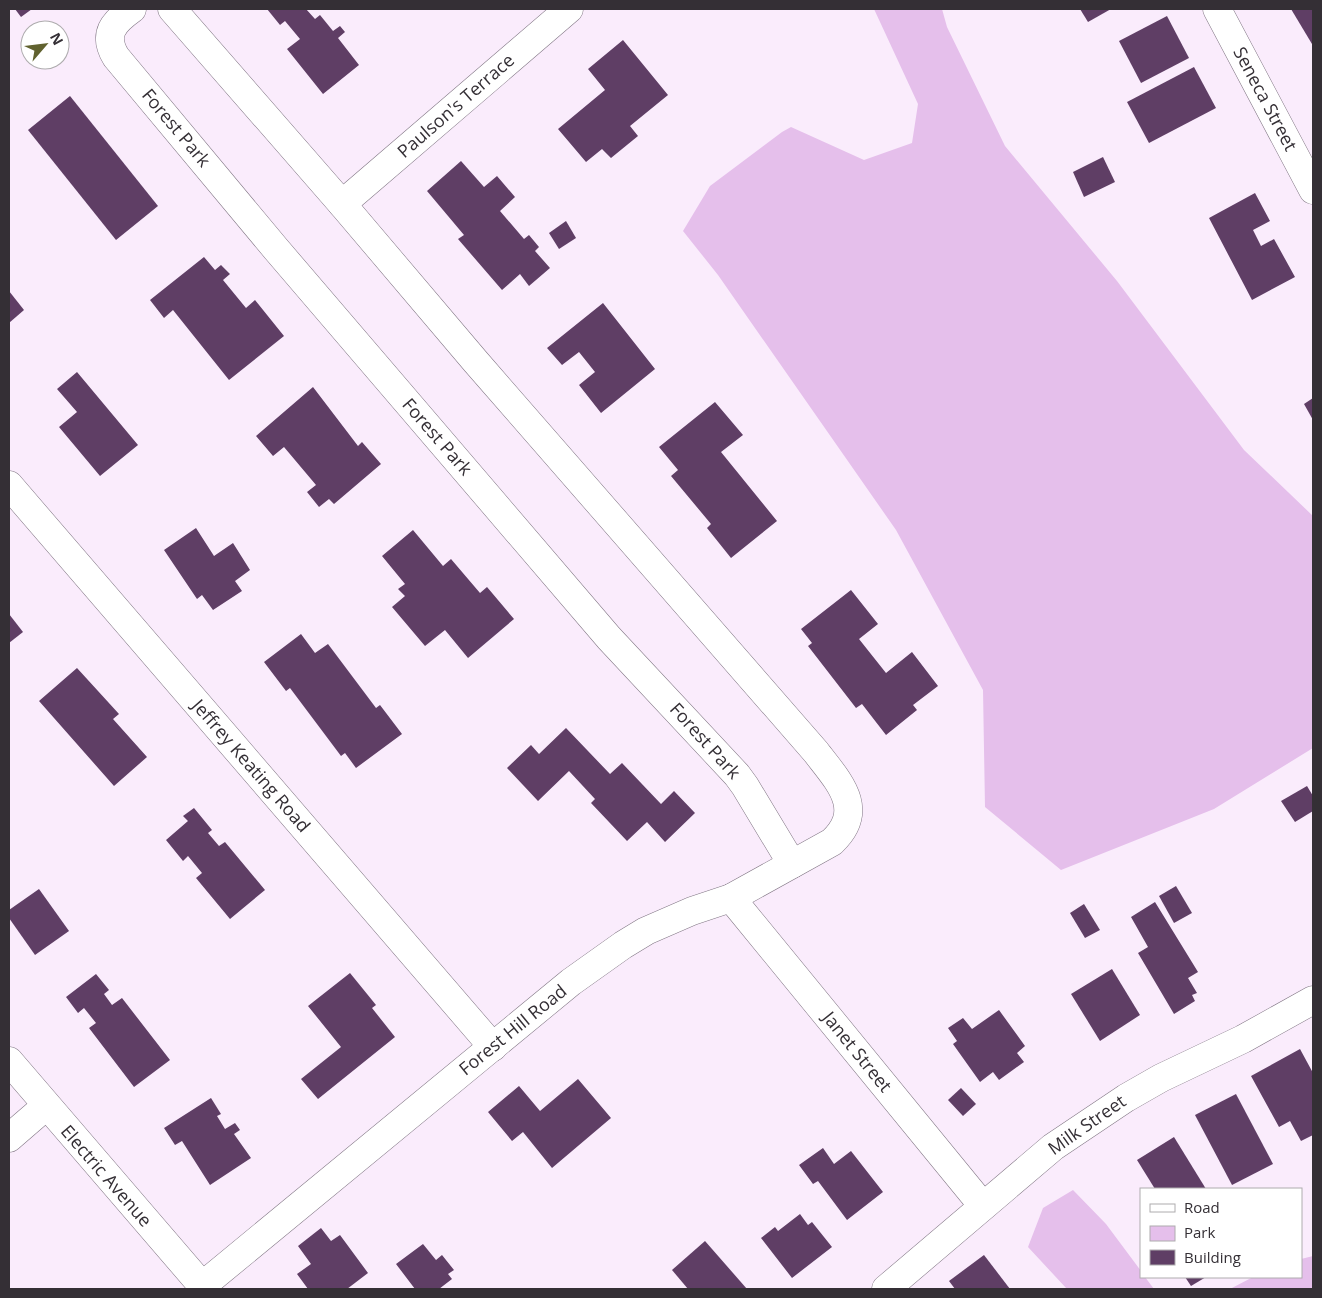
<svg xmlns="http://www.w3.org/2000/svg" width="1322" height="1298" font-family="'Open Sans',sans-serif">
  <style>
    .green { fill: #e5bfeb }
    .building { fill: #5f3e65 }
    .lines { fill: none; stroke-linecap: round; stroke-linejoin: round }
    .street-casing { stroke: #817684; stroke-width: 29 }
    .secondary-casing { stroke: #817684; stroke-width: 29 }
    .street { stroke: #fff; stroke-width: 28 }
    .secondary { stroke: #fff; stroke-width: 28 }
    .labels { text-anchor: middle; stroke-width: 5; stroke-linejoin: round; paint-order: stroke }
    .street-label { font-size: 18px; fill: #342f35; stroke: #fff }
  </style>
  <rect width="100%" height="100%" fill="#faecfc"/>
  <g class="green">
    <path d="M874 9H942L947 27 1005 146 1117 281 1244 450 1313 516V748L1214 809 1061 870 985 807 983 690 896 530 718 275 683 231 710 186 782 132 791 127 864 160 912 143 918 104Z"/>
    <path d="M1073 1190 1106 1224 1141 1271V1277H1145L1154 1289H1067L1028 1247 1043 1208Z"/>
    <path d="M1313 1256V1289H1230L1253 1277H1301V1259Z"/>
  </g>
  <g class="building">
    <path d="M15 9H32L21 17Z"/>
    <path d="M267 9H306L315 19 320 15 333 31 340 26 345 32 338 38 359 65 323 94 287 49 300 39 285 21 280 25Z"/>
    <path d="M1080 9H1111L1088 22Z"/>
    <path d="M1291 9H1313V43L1312 44Z"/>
    <path d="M1167 16 1189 58 1141 83 1119 41Z"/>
    <path d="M623 40 668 95 630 126 638 136 611 158 602 149 586 162 558 129 605 90 588 69Z"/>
    <path d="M1194 67 1216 108 1149 143 1127 102Z"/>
    <path d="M70 96 158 206 116 240 28 130Z"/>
    <path d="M1103 157 1115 182 1084 197 1073 172Z"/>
    <path d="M461 161 484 187 497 176 515 197 500 211 524 239 529 235 539 247 535 251 550 268 529 286 520 274 502 290 458 239 464 235 427 191Z"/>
    <path d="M1255 193 1270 221 1253 230 1261 246 1274 239 1295 277 1252 300 1209 218Z"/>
    <path d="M566 221 576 238 559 249 549 233Z"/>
    <path d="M204 257 215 270 221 265 230 274 223 280 246 308 255 300 284 336 229 380 173 310 164 318 150 300Z"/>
    <path d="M9 291 24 310 9 323Z"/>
    <path d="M603 303 655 369 601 413 579 385 595 372 579 352 562 365 547 348Z"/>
    <path d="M77 372 138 445 100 476 59 427 77 412 57 389Z"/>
    <path d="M313 387 358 446 362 442 381 464 334 504 329 499 319 507 307 492 316 485 284 447 273 456 256 436Z"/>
    <path d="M1313 398V420L1304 404Z"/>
    <path d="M715 402 743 435 721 452 777 521 731 558 707 528 711 524 671 476 678 470 659 447Z"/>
    <path d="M196 528 214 556 233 543 250 570 235 581 242 591 213 610 202 595 197 599 164 550Z"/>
    <path d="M413 530 443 566 451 559 480 593 487 587 514 619 468 658 445 630 425 646 392 607 405 596 398 589 405 584 382 556Z"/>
    <path d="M851 590 878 624 859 639 886 673 912 652 938 686 913 705 917 710 886 735 862 704 856 708 808 646 812 643 801 629Z"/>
    <path d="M9 614 23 632 9 643Z"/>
    <path d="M301 634 315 653 328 644 376 708 380 705 402 734 356 768 345 753 341 756 290 688 286 691 264 662Z"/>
    <path d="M77 668 119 714 113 719 147 757 114 786 39 701Z"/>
    <path d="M566 728 610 774 622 763 661 804 674 791 695 813 665 842 647 822 627 841 591 803 595 799 569 771 538 801 507 768 531 745 539 754Z"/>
    <path d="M1307 786 1313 796V811L1295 822 1281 801Z"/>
    <path d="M194 808 212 830 208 833 219 846 225 842 265 890 230 919 196 878 202 873 188 856 183 861 166 840 188 821 183 816Z"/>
    <path d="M1176 886 1192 913 1174 923 1159 896Z"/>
    <path d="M39 889 69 931 35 955 9 918V910Z"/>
    <path d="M1155 902 1198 972 1188 978 1197 993 1192 995 1195 1001 1174 1014 1138 953 1148 947 1131 917Z"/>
    <path d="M1084 904 1100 930 1085 938 1070 913Z"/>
    <path d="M1112 969 1140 1015 1100 1041 1071 994Z"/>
    <path d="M350 973 376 1005 372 1008 395 1037 318 1099 301 1079 341 1047 308 1006Z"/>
    <path d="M96 974 109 990 104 994 112 1005 122 998 170 1060 134 1087 89 1028 96 1023 84 1008 78 1013 66 997Z"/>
    <path d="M999 1010 1025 1046 1017 1053 1024 1062 999 1080 993 1072 980 1082 953 1044 957 1041 948 1028 963 1018 972 1029Z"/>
    <path d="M1300 1049 1313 1073V1135L1301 1141 1290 1121 1279 1127 1251 1076Z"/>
    <path d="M578 1079 611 1118 552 1168 523 1132 512 1141 488 1112 519 1086 540 1111Z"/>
    <path d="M961 1088 976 1104 963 1116 948 1100Z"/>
    <path d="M1236 1094 1273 1164 1232 1185 1195 1115Z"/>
    <path d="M211 1098 221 1114 217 1116 225 1129 235 1123 240 1130 234 1134 251 1158 210 1185 182 1141 175 1145 164 1128Z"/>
    <path d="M1174 1137 1206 1189H1155L1137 1160Z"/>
    <path d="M823 1148 834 1164 851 1151 883 1192 847 1220 818 1181 813 1184 799 1165Z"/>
    <path d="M800 1214 808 1225 812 1222 832 1247 792 1278 761 1238 775 1227 778 1231Z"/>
    <path d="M321 1228 331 1241 340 1235 368 1273 347 1289H308L297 1274 311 1264 298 1246Z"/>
    <path d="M705 1241 747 1289H688L672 1270Z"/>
    <path d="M423 1244 436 1260 442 1255 454 1270 448 1274 452 1279 439 1289H415L396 1264Z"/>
    <path d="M984 1255 1010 1289H955L949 1281Z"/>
    <path d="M1185 1277H1206L1191 1286Z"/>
  </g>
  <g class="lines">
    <defs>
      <g id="street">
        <path d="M132 9C114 22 102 34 116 57L276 249 609 638 737 775 745 786 792 864"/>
        <path d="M172 9 342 204 476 362 816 752C838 781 867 809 832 842L731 898 692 911 646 931 623 945 571 982 202 1286"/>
        <path d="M1217 9 1313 190"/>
        <path d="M342 204 569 9"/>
        <path d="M9 485 493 1047"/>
        <path d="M731 898 983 1206"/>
        <path d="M9 1138 46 1106"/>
        <path d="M886 1289 1053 1147 1126 1098 1161 1078 1243 1039 1313 1000"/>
      </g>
      <path id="secondary" d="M9 1061 205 1289"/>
    </defs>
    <use href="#street" class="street-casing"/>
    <use href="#secondary" class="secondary-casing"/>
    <use href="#street" class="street"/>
    <use href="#secondary" class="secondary"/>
  </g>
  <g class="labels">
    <g class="street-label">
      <text transform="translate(1265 99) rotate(62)" y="6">Seneca Street</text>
      <text transform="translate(456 106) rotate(-41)" y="6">Paulson's Terrace</text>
      <text transform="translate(176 128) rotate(50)" y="6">Forest Park</text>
      <text transform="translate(437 437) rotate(49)" y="6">Forest Park</text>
      <text transform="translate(705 741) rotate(48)" y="6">Forest Park</text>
      <text transform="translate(251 766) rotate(49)" y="6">Jeffrey Keating Road</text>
      <text transform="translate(513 1030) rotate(-39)" y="6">Forest Hill Road</text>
      <text transform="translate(857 1052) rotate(51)" y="6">Janet Street</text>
      <text transform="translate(1087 1125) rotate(-35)" y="6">Milk Street</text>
      <text transform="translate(106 1176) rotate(49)" y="6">Electric Avenue</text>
    </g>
  </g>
  <rect width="1322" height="1298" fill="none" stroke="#342f35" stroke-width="20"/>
  <rect x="1140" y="1188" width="162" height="90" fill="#ffffff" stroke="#aeacae"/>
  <rect x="1150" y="1204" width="25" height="8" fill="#ffffff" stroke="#aeacae"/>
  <text x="1184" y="1213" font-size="15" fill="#342f35">Road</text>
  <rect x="1150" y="1226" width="25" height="15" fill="#e5bfeb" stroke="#aeacae"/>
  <text x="1184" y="1238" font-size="15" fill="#342f35">Park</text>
  <rect x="1150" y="1250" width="25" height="15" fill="#5f3e65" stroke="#aeacae"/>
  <text x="1184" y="1263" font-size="15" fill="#342f35">Building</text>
  <g transform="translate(45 45) rotate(62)"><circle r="24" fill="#ffffff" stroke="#aeacae"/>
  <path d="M0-4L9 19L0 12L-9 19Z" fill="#61622f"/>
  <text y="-8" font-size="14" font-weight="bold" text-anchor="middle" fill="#342f35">N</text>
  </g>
</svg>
